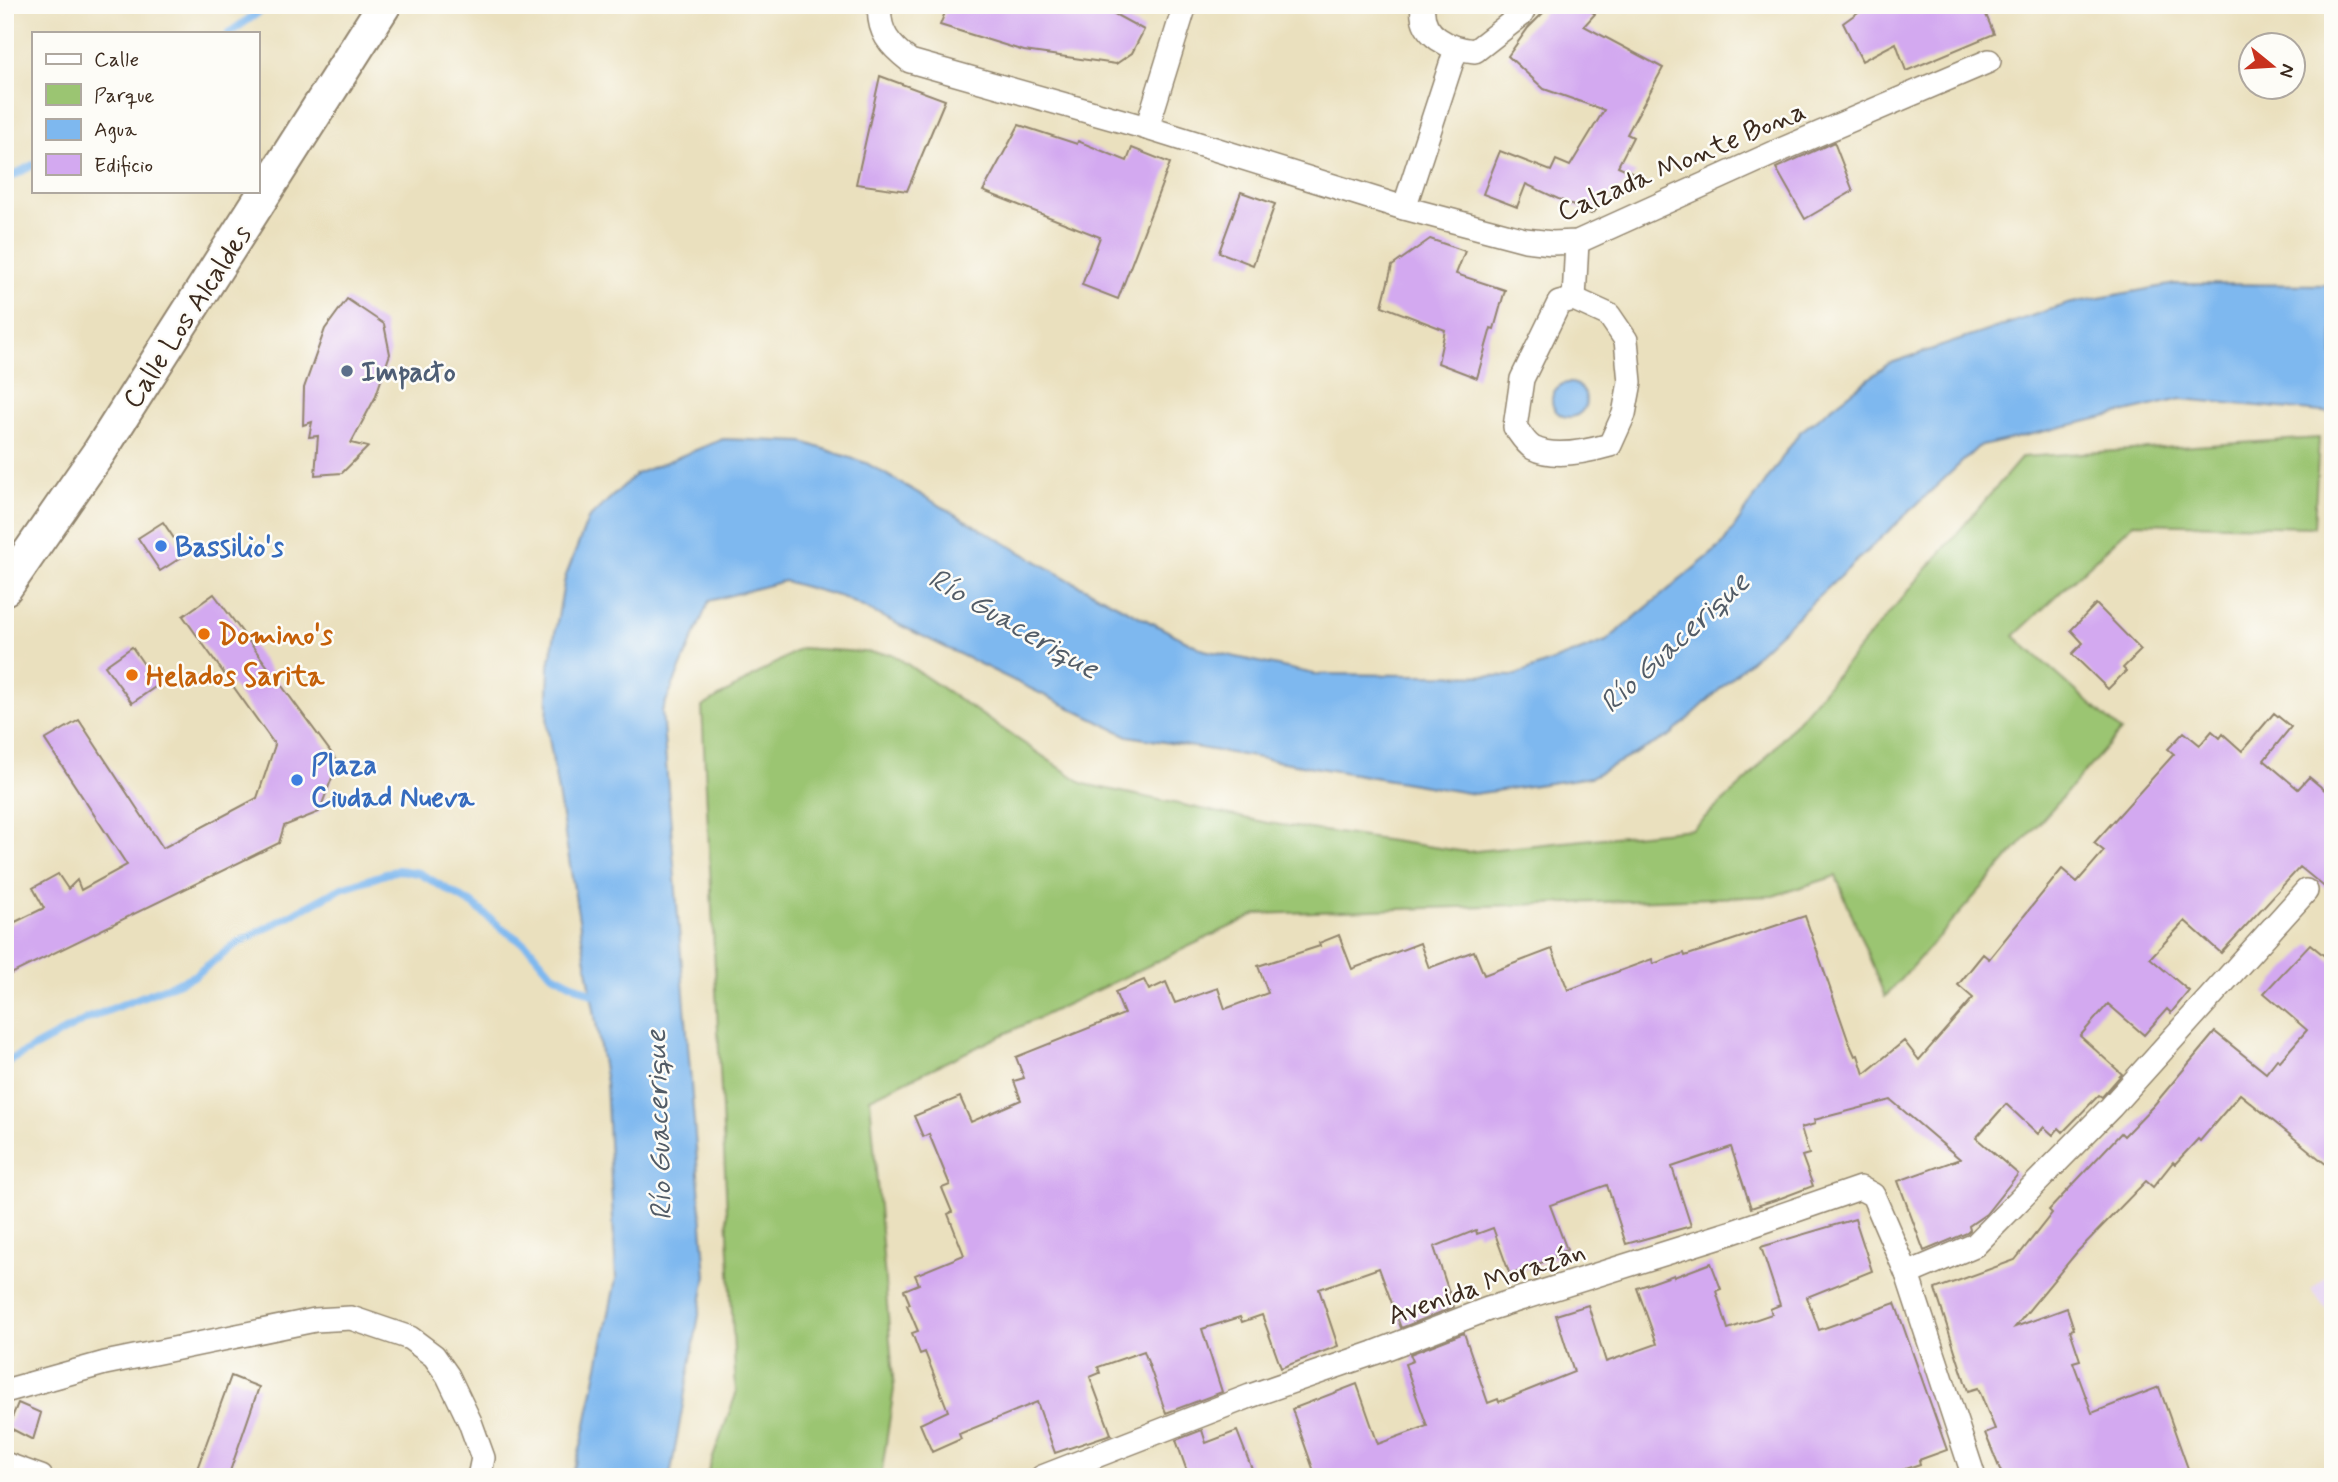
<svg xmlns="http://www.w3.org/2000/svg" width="2338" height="1482" font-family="Mynerve,sans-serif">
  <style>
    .built { fill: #e5d3f1 }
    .green { fill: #9bc572; stroke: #6b7848; stroke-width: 2 }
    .water { fill: #7eb8ef; stroke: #5c7186; stroke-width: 2 }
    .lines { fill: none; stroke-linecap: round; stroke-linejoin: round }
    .stream { stroke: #7eb8ef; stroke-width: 8 }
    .building { fill: #d3a9f0 }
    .minor-casing { stroke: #92856e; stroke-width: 26 }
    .secondary-casing { stroke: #92856e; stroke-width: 37 }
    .minor { stroke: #fff; stroke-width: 23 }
    .secondary { stroke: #fff; stroke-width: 33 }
    .service-dot { fill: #5c6f8a; stroke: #fdfcf7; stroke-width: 2.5 }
    .shop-dot { fill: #3f7fe0; stroke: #fdfcf7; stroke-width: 2.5 }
    .food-dot { fill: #e8710a; stroke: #fdfcf7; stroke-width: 2.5 }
    .labels { text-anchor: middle; stroke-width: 5; stroke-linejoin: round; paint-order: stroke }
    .street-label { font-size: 28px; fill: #3b2a1e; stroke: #fdfcf7 }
    .service-label { font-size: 28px; font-weight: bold; fill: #4e5e75; stroke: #fdfcf7; text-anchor: start }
    .shop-label { font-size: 28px; font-weight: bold; fill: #366cbe; stroke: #fdfcf7; text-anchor: start }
    .food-label { font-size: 28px; font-weight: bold; fill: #c56008; stroke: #fdfcf7; text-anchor: start }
    .water-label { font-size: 30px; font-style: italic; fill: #525c67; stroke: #fdfcf7 }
  </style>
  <rect width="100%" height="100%" fill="#fdfcf7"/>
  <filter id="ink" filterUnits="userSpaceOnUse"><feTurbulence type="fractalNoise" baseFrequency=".0143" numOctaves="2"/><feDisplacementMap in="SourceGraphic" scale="14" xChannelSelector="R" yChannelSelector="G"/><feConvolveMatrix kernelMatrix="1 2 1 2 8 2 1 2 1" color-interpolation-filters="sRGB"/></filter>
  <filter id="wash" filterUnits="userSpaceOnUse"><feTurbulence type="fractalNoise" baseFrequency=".00686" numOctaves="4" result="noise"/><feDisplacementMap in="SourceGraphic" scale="28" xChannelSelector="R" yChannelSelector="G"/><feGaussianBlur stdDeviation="1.57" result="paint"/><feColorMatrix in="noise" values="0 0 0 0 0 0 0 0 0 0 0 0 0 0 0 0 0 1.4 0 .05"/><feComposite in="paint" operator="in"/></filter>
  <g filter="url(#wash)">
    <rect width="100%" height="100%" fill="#eae0be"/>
    <path class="built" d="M2333 1269V1317L2311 1290Z"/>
    <path class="green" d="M2319 438 2314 527 2134 523 2014 636 2121 731 1885 997 1836 876 1773 896 1257 914 870 1098 894 1389 881 1477H706L736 1394 702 707 801 648 892 654 1084 784 1268 823 1467 852 1692 829 1748 779 2022 457Z"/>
    <g class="water">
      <path d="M2175 284 2333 285V413L2181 399 1978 447 1671 735 1591 777 1474 794 1128 736 842 597 784 581 709 601 662 711 706 1276 670 1477H571L582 1443 616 1279 606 1083 547 726 549 666 565 578 588 519 636 474 723 439 803 442 866 463 1073 582 1204 650 1314 674 1513 676 1606 641 1722 545 1800 432 1888 364 2067 304Z"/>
      <circle cx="1569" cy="400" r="17"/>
    </g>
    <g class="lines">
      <g class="stream">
        <path d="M229 33 269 5"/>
        <path d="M5 180 33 165"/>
        <path d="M5 1063 89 1018 194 976 236 944 342 888 398 870 419 873 474 905 500 927 529 947 551 973 599 998"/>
      </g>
    </g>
    <g id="blocks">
      <g class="building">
        <path d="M948 5H998L1040 12 1044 5H1098L1144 30 1132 53 1116 64 1024 51 940 25Z"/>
        <path d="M1551 5H1582L1595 14 1584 26 1663 68 1627 134 1633 137 1618 166 1636 174 1591 214 1526 184 1517 207 1483 194 1500 151 1551 171 1556 160 1570 166 1604 110 1544 89 1508 56 1528 28Z"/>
        <path d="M1868 5H1982L1994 34 1906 71 1896 43 1862 61 1843 23Z"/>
        <path d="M880 76 945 100 907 191 856 184Z"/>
        <path d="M1019 125 1077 144 1078 141 1127 161 1132 148 1170 163 1118 299 1082 285 1100 237 983 191Z"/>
        <path d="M1834 142 1853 191 1805 219 1776 168Z"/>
        <path d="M1241 192 1275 204 1253 265 1219 252Z"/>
        <path d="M1430 239 1465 251 1456 274 1505 290 1494 329 1491 328 1477 378 1438 363 1445 330 1382 306 1392 266Z"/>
        <path d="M347 299 384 324 390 354 375 398 351 443 368 447 342 473 315 475 318 436 309 437 312 422 303 425 304 388 325 329Z"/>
        <path d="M163 522 185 555 160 571 138 538Z"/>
        <path d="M214 594 338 762 319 812 284 826 279 843 5 977V927L44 908 33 888 58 874 68 889 77 880 81 890 127 865 45 740 79 720 163 848 257 798 275 745 183 616Z"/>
        <path d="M2096 604 2141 650 2123 668 2126 671 2108 689 2072 654 2083 643 2071 630Z"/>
        <path d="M132 647 158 685 132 703 105 666Z"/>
        <path d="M2274 713 2291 727 2264 760 2298 789 2309 777 2333 797V894L2300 867 2221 953 2185 921 2150 958 2189 991 2171 1013 2167 1009 2144 1035 2108 1004 2080 1036 2122 1074 2102 1097 2099 1095 2063 1132 2059 1128 2053 1135 2044 1127 2038 1134 2006 1104 1976 1138 2018 1174 1986 1214 1969 1226 1970 1230 1967 1233 1924 1251 1898 1181 1960 1159 1891 1100 1814 1120 1815 1124 1801 1128 1809 1154 1802 1156 1813 1186 1781 1198 1751 1208 1731 1147 1672 1167 1691 1226 1626 1244 1607 1185 1550 1205 1567 1250 1555 1254 1556 1257 1510 1275 1493 1228 1477 1234 1476 1230 1434 1247 1454 1307 1401 1328 1379 1268 1319 1289 1338 1346 1281 1368 1262 1315 1242 1322 1240 1317 1202 1329 1222 1392 1166 1413 1144 1351 1098 1367 1100 1373 1090 1377 1111 1434 1055 1453 1037 1402 959 1434 961 1439 932 1452 920 1424 948 1411 925 1352 920 1354 912 1333 918 1331 907 1305 910 1304 904 1290 919 1284 915 1275 964 1255 948 1214 952 1212 942 1188 950 1185 929 1134 923 1137 914 1116 960 1097 971 1122 1021 1100 1014 1081 1024 1078 1016 1057 1124 1014 1115 992 1144 980 1149 990 1166 982 1175 1003 1218 988 1225 1009 1268 993 1258 966 1320 946 1319 943 1339 935 1352 969 1420 943 1429 968 1474 951 1484 975 1552 949 1568 990 1652 959 1653 964 1684 953 1685 956 1805 916 1848 1040 1855 1056 1858 1055 1864 1074 1904 1041 1919 1060 1973 998 1958 985 1983 954 1989 959 2062 869 2077 882 2104 851 2094 843 2174 754 2168 749 2184 732 2200 745 2212 731 2220 738 2223 734 2242 751Z"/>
        <path d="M2310 944 2333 963V1170L2240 1094 2200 1141 2198 1139 2175 1164 2173 1162 2153 1187 2146 1181 2077 1252 2015 1327 2067 1308 2074 1329 2070 1330 2080 1360 2073 1362 2092 1413 2159 1387 2191 1477H2003L1985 1433 1995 1429 1978 1388 1968 1391 1935 1289 2015 1260 2052 1213 2049 1210 2121 1133 2124 1136 2154 1105 2215 1032 2266 1073 2277 1059 2280 1061 2307 1030 2264 993Z"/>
        <path d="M1855 1219 1872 1271 1807 1297 1819 1330 1895 1303 1947 1450 1919 1460 1920 1464 1881 1477H1316L1292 1409 1357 1384 1378 1444 1427 1426 1405 1364 1413 1361 1410 1354 1464 1333 1488 1403 1498 1399 1499 1402 1574 1372 1556 1315 1588 1305 1606 1362 1657 1344 1637 1288 1674 1275V1277L1711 1263 1721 1289 1716 1291 1728 1329 1772 1314 1770 1309 1780 1305 1761 1247Z"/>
        <path d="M231 1376 259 1387 228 1477H194Z"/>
        <path d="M18 1403 41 1413 33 1440 8 1427Z"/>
        <path d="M1202 1430 1206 1443 1237 1431 1255 1477H1189L1176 1440Z"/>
      </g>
    </g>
  </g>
  <g filter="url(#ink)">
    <use href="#blocks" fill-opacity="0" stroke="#92856e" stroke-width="2"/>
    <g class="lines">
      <defs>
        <g id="minor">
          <path d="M880 5C877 31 890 46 910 61L1147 128 1404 208 1525 240 1552 243 1577 242 1776 152 1989 61"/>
          <path d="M1423 5C1419 36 1450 49 1475 51L1521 15 1526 5"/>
          <path d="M1147 128 1185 5"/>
          <path d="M1404 208 1456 49"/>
          <path d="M1574 299 1609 315 1626 340 1630 382 1624 414 1610 445C1589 451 1554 459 1533 448 1526 444 1520 434 1515 427L1522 379 1559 303Z"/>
          <path d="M1574 299 1577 242"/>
          <path d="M1907 1274 1975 1245 2111 1107 2306 891"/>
          <path d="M5 1391 105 1363 315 1320 351 1318 410 1338 434 1356 448 1376 470 1422 483 1458 479 1477"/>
          <path d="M5 1464 41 1477"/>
          <path d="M1042 1477 1250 1396 1374 1353 1488 1309 1730 1233 1860 1188 1873 1195 1907 1274 1974 1477"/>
        </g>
        <path id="secondary" d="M5 588 100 451 384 5"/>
      </defs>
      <use href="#minor" class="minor-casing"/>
      <use href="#secondary" class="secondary-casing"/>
      <use href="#minor" class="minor"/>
      <use href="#secondary" class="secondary"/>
    </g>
  </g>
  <circle class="service-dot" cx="347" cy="371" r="7"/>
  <g class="shop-dot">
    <circle cx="161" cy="546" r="7"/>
    <circle cx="297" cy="780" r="7"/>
  </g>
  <g class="food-dot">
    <circle cx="204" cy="634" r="7"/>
    <circle cx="132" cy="675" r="7"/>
  </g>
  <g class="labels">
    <g class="street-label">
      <text transform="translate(1681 160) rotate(-23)" y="10">Calzada Monte Bona</text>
      <text transform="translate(186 316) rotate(-57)" y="10">Calle Los Alcaldes</text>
      <text transform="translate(1486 1282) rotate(-19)" y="10">Avenida Morazán</text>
    </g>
    <g class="service-label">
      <text x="361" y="381">Impacto</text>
    </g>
    <g class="shop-label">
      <text x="175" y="556">Bassilio's</text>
      <text x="311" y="774">Plaza<tspan x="311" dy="32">Ciudad Nueva</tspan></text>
    </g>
    <g class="food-label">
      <text x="218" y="644">Domino's</text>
      <text x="146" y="685">Helados Sarita</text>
    </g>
    <g class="water-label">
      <text transform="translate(1014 623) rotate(30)" y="10">Río Guacerique</text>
      <text transform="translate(1674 642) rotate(-43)" y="10">Río Guacerique</text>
      <text transform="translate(658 1125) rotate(-92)" y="10">Río Guacerique</text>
    </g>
  </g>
  <rect width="2338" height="1482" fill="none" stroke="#fdfcf7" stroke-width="28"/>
  <rect x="32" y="32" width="228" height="161" fill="#fdfcf7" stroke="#afa8a0" stroke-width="2"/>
  <rect x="46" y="54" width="35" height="10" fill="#ffffff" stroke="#afa8a0" stroke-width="2"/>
  <text x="94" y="66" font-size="21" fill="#3b2a1e">Calle</text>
  <rect x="46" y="84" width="35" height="21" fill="#9bc572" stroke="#afa8a0" stroke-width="2"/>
  <text x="94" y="102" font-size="21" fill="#3b2a1e">Parque</text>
  <rect x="46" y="119" width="35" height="21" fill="#7eb8ef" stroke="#afa8a0" stroke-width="2"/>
  <text x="94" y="136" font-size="21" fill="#3b2a1e">Agua</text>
  <rect x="46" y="154" width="35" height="21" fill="#d3a9f0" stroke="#afa8a0" stroke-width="2"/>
  <text x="94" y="172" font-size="21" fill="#3b2a1e">Edificio</text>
  <g transform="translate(2272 66) rotate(108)"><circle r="33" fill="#fdfcf7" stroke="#afa8a0" stroke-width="2"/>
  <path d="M0-5L12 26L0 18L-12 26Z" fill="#c8321e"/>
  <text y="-10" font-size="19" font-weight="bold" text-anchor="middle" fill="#3b2a1e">N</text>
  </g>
</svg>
